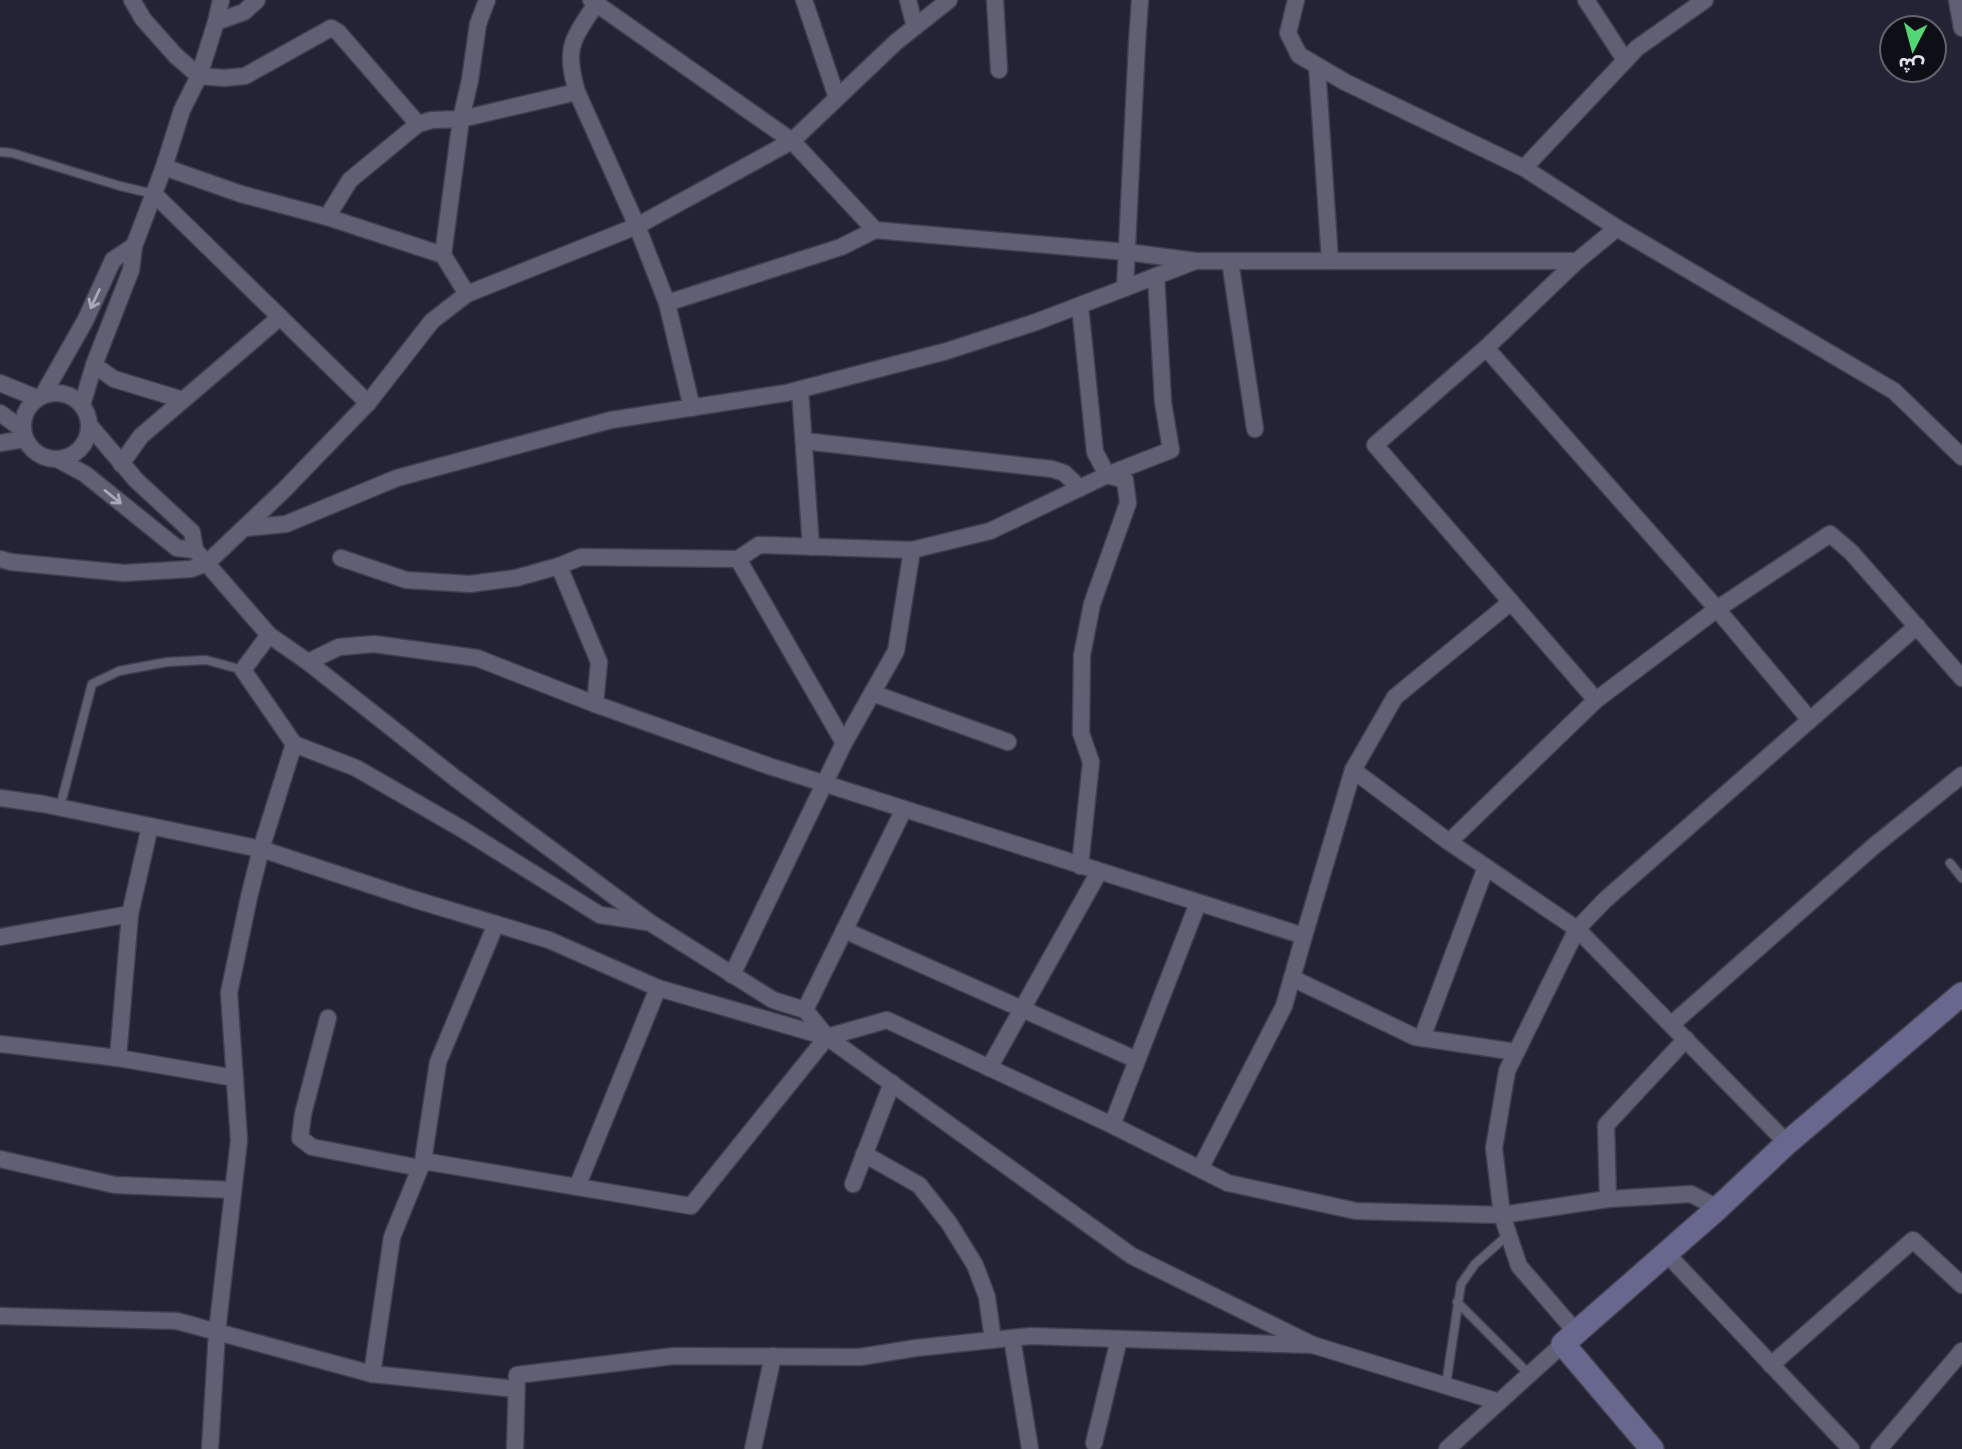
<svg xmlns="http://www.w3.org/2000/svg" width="1962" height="1449" font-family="Ubuntu,'Noto Sans Arabic',sans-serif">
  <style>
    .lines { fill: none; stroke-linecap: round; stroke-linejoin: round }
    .lane-casing { stroke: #403f4e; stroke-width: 11 }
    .street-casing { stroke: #403f4e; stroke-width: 19 }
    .secondary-casing { stroke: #403f4e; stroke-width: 26 }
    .lane { stroke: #606075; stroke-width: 8 }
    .street { stroke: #606075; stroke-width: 16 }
    .secondary { stroke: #68678e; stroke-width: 23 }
    .oneway { stroke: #a7a8b8 }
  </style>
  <rect width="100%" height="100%" fill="#242335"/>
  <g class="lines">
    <defs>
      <g id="lane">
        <path d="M0 152 12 153 120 186 154 194"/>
        <path d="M60 807 92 684 119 671 167 662 206 660 243 670"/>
        <path d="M1950 863 1962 878"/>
        <path d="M1457 1302 1529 1374"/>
        <path d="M1446 1385 1461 1284 1475 1264 1509 1234"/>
      </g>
      <g id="street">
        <path d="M132 0 143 19 176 56 199 76 224 78 245 76 331 28 338 32 418 124"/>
        <path d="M591 0 792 141 875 230 1127 252 1196 261H1577"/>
        <path d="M804 0 837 98"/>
        <path d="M908 0 915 27"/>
        <path d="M995 0 999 70"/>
        <path d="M1296 0 1288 33 1299 55 1345 82 1524 168 1617 228 1894 391 1962 457"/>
        <path d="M1586 0 1625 60"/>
        <path d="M1957 0 1962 28"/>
        <path d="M216 22 244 12 257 0"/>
        <path d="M1317 66 1330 261"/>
        <path d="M577 92C564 48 572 40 596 4"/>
        <path d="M164 167 241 194 327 217 350 180 418 124 432 120 461 119 577 92 637 226 667 303 692 408"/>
        <path d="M1524 168 1637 48 1705 0"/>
        <path d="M154 194 368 403"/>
        <path d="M327 217 443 255 467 294"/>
        <path d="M443 255 461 119 470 80 478 24 487 0"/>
        <path d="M1230 261 1255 429"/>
        <path d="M1125 288 1137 43 1140 0"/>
        <path d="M667 303 841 247 875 230"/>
        <path d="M1080 306 1095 452 1107 475 1171 450 1163 402 1156 276"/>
        <path d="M94 365 114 379 183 400"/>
        <path d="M0 383 37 398"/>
        <path d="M800 390 811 547"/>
        <circle cx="56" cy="426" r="33"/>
        <path d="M43 395 85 321 113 260 134 246"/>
        <path d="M82 405 94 365 131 270 134 246 164 167 182 110 199 76 216 22 221 0"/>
        <path d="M0 413 22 429"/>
        <path d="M90 426 136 480 192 532 195 550 269 635 308 662 455 778 649 922 773 1000 805 1010 827 1037 1132 1256 1313 1345"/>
        <path d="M804 441 1052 469 1064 473 1080 488"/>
        <path d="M0 443 25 439"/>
        <path d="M57 459 85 474 177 548 195 550"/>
        <path d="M121 464 141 436 279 318"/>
        <path d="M245 528 286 524 397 478 611 420 786 393 947 351 1036 322 1193 262"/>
        <path d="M341 558 406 580 470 584 516 578 559 566 599 662 595 704"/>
        <path d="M0 559 11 562 124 573 191 569 207 563 284 490 368 403 432 321 467 294 637 226 792 141 896 42 949 0"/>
        <path d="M738 559 759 545 912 550"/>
        <path d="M559 566 581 557 738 559 844 743 732 975"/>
        <path d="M269 635 243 670 294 744 356 768 462 829 600 915 647 922"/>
        <path d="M308 662 339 647 374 644 477 658 595 704 769 766 1304 936 1284 1006 1200 1169"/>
        <path d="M872 693 1008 742"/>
        <path d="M1596 700 1375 445 1486 348 1577 261 1617 228"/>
        <path d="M1810 720 1717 609 1830 534 1851 552 1962 678"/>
        <path d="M844 743 896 651 912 550 990 531 1107 475 1125 480 1128 503 1092 604 1082 655 1081 733 1091 762 1080 866"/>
        <path d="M1353 770 1449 842 1577 929 1787 1143"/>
        <path d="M0 798 43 804 150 826"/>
        <path d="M1449 842 1596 700 1717 609 1486 348"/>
        <path d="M844 930 1137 1060"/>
        <path d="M1304 936 1353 770 1395 697 1511 602"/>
        <path d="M0 937 130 914"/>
        <path d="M1292 978 1415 1037 1516 1052"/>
        <path d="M805 1010 904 809"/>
        <path d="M328 1018 303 1114 300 1138 312 1147 420 1168"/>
        <path d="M1672 1024 1874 846 1962 775"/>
        <path d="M1422 1038 1486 867"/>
        <path d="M0 1044 118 1058"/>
        <path d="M989 1068 1099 872"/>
        <path d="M235 1078 118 1058 130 914 150 826 261 849 413 899 549 940 658 988 827 1037 887 1020 1112 1125 1228 1183 1356 1211 1502 1215 1519 1266 1576 1332"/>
        <path d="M1112 1125 1198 903"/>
        <path d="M864 1154 919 1185 949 1223 975 1265 987 1297 993 1340"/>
        <path d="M0 1159 115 1185 233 1190"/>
        <path d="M423 1161 438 1062 496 924"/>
        <path d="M853 1184 892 1083"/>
        <path d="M577 1187 658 988"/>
        <path d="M1608 1199 1606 1125 1686 1039"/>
        <path d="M1718 1208 1691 1194 1608 1199 1502 1215 1494 1148 1507 1071 1577 929 1605 900 1917 626"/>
        <path d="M1666 1253 1851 1449"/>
        <path d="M0 1316 177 1321 372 1374 516 1389"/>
        <path d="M1012 1338 1030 1449"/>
        <path d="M1771 1365 1913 1240 1962 1285"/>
        <path d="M372 1374 392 1237 423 1161 691 1206 827 1037"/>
        <path d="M1094 1443 1119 1339"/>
        <path d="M210 1449 217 1332 239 1140 229 993 249 897 261 849 294 744"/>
        <path d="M515 1449 517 1375 674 1356 860 1357 916 1348 1030 1336 1313 1345 1499 1402"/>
        <path d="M753 1449 773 1356"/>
        <path d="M1447 1449 1563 1344"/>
        <path d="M1879 1449 1962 1351"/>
      </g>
      <path id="secondary" d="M1652 1449 1563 1344 1718 1208 1787 1143 1962 994"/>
    </defs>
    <use href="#lane" class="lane-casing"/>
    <use href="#street" class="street-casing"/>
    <use href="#secondary" class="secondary-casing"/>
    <use href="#lane" class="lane"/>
    <use href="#street" class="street"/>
    <use href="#secondary" class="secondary"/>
  </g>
  <defs><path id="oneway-shaft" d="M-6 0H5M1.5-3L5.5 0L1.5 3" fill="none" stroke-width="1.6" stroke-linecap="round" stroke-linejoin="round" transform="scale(1.75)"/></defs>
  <g class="oneway">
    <use href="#oneway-shaft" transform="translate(95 299) rotate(115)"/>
    <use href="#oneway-shaft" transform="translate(113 497) rotate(39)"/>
  </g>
  <g transform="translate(1913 49) rotate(186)"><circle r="33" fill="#0e0e16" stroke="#62636c" stroke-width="2"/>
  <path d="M0-5L12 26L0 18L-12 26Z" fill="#53d673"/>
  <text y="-10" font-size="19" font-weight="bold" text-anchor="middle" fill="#e1e2ee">ش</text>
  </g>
</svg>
